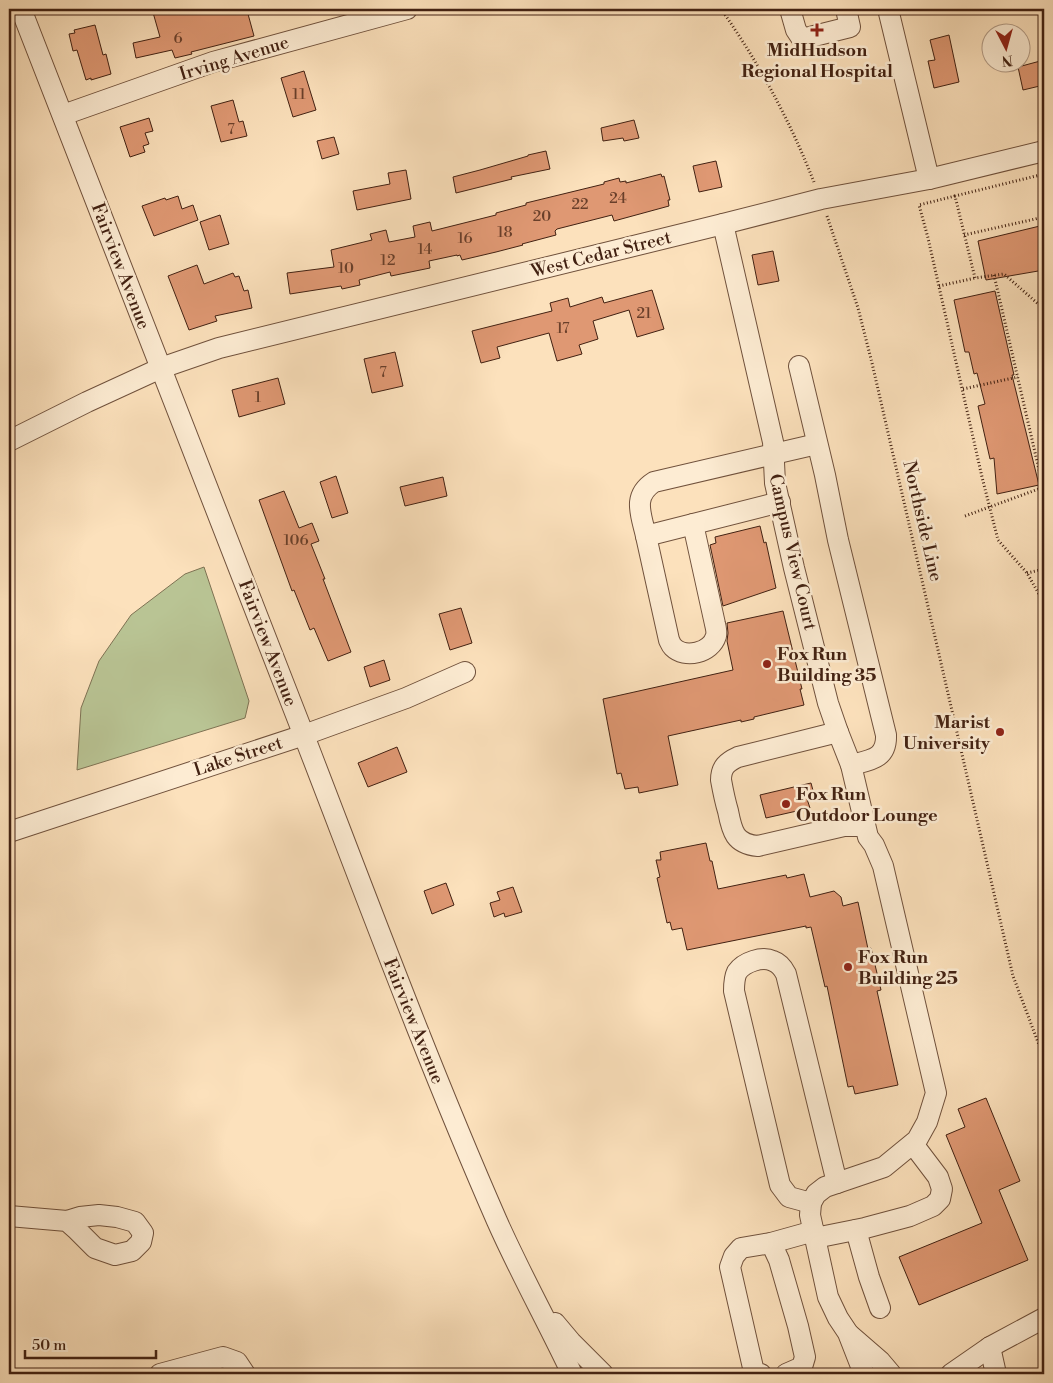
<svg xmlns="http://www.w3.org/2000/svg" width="1053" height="1383" font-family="'Libre Bodoni',serif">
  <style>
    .green { fill: #b9c494; stroke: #7e7253 }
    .building { fill: #df9873; stroke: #422112 }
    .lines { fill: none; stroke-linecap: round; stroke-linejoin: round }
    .minor-casing { stroke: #70513c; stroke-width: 22 }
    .path { stroke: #422112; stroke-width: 3; stroke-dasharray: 1 2.5; stroke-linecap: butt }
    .minor { stroke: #fdecd3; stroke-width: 20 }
    .poi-dot { fill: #8f2418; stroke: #fdecd3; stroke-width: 2 }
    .labels { text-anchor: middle; stroke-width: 5; stroke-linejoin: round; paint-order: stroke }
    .number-label { font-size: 15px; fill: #693f2a }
    .poi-label { font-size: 18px; font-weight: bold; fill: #422112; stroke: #fdecd3; text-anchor: start }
    .street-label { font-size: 18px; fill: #422112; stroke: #fdecd3 }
  </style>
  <rect width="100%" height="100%" fill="#fce1bc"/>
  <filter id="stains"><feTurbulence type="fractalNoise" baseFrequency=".004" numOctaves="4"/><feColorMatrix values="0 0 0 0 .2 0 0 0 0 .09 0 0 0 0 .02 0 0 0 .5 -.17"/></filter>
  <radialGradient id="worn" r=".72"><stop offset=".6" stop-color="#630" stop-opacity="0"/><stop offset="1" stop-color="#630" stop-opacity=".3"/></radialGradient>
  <path class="green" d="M204 567 249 701 245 718 77 770 81 708 99 661 131 615 185 574Z"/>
  <g class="building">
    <path d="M152 9H196L197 13 212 9H246L247 14H248L254 36 191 52 192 54 175 58 172 50 136 58 133 43 160 37Z"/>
    <path d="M95 25 103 55 106 54 111 74 91 80V78L86 80 77 50 73 51 69 34 75 33 74 30Z"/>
    <path d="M949 35 959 82 934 88 928 61 935 60 930 40Z"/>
    <path d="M1044 60V85L1023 90 1018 67Z"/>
    <path d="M304 71 316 110 293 117 281 78Z"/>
    <path d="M233 100 239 122 243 121 247 136 221 142 211 106Z"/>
    <path d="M149 118 153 131 145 133 149 144 143 146 145 152 130 157 120 127Z"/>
    <path d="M634 120 639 138 624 141 623 138 603 141 601 128Z"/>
    <path d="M334 137 339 154 322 159 317 141Z"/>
    <path d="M546 151 550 169 511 177 512 179 456 193 453 177 480 170 528 156V155Z"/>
    <path d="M716 161 722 187 699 192 693 166Z"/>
    <path d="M406 170 411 199 357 210 353 191 390 184 388 173Z"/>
    <path d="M661 174 662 177 664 176 670 200H668L669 206 614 221 612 215 557 229 555 231 556 235 522 244 523 245 496 252 462 260 460 255 457 256V255L429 261 430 268 391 276 390 272 359 280 360 285 342 289 341 286 290 294 287 273 334 267 331 250 372 240 370 234 386 230 389 242 415 237 413 226 430 222 432 231 496 215V213L526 205V203L604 184V182L619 178 620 182 626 181V183Z"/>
    <path d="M178 196 182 209 193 205 198 220 154 236 142 206 165 198 166 200Z"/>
    <path d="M220 215 229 244 209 250 200 222Z"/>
    <path d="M1044 225V270L986 280 978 241Z"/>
    <path d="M773 251 779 281 758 285 752 255Z"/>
    <path d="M197 265 204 284 233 273 235 277 239 276 244 291 248 290 252 308 215 316 217 321 189 330 168 276Z"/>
    <path d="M652 290 664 329 637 337 629 310 593 321 598 339 579 345 582 354 557 361 549 333 497 347 500 358 481 363 472 331 552 311 550 303 568 298 570 307 602 297 604 303Z"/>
    <path d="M995 291 1014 375H1012L1039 485 997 494 994 458 990 459 978 406 985 404 977 373 974 374 969 352H965L954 300Z"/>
    <path d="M395 352 403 386 372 393 364 359Z"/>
    <path d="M278 378 285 404 239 417 232 390Z"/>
    <path d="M336 476 348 513 332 518 320 482Z"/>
    <path d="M443 477 447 496 405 506 400 487Z"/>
    <path d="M284 491 299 528 312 523 319 541 311 544 325 579H323L351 652 328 661 314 628 310 630 294 590 292 591 259 500Z"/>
    <path d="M760 526 764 543 766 542 776 588 723 606 710 545 716 543 715 537Z"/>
    <path d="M461 608 472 643 450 650 439 614Z"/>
    <path d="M783 611 802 689H800L804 705 754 717V719L741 722V720L668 736 678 785 639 793 638 787 625 789 621 773 617 774 603 699 733 670 727 641 728 633 727 623Z"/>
    <path d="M384 660 390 680 370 687 364 667Z"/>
    <path d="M397 747 407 772 368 787 358 763Z"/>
    <path d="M811 783 815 798 807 799 810 808 766 818 760 795Z"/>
    <path d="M706 843 710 861H712L718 889 786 875 787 878 804 874 810 897 834 891 841 897 843 906 858 902 868 949 871 948 881 990 877 991 898 1085 855 1094 853 1086 848 1087 827 986 825 987 811 927 806 928V926L687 950 682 928 672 930 670 922 667 923 657 878 660 877 656 860H661L660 852Z"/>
    <path d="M446 883 454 905 432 914 424 891Z"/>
    <path d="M513 887 522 912 505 917 504 913 494 917 490 903 500 900 497 892Z"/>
    <path d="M986 1098 1020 1181 999 1190 1028 1260 919 1305 899 1257 982 1223 946 1135 965 1127 958 1109Z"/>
  </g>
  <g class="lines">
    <defs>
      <g id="minor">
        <path d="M21 9C115 250 209 491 303 733 366 896 427 1061 497 1221 520 1273 548 1323 572 1374"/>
        <path d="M790 9 796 30 802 39 850 27 846 9"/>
        <path d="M888 9 929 179"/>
        <path d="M63 115 213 62 407 9"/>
        <path d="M723 224 773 442 775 483 794 568 828 703 838 732 851 765 868 837 874 845 883 866 936 1093 927 1122 917 1140 884 1167 825 1187 816 1194 811 1203 810 1215 828 1297 838 1318 848 1333 864 1374"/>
        <path d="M799 366 825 475 838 540 886 735C887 759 870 760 851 765"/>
        <path d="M9 441 87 402 161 368 219 348 723 224 821 199 929 179 1044 151"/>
        <path d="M780 502 646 536C641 514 632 496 654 482L817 444"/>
        <path d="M646 536 669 640C670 642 671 645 673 647 685 659 711 653 716 636 717 632 716 628 715 624L693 524"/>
        <path d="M838 732 738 757C727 762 721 767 721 780 723 791 725 801 728 811 732 832 735 844 758 846L844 826H865"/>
        <path d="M9 832 304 735 406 698 465 672"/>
        <path d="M811 1203 789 1197 780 1185 734 991C734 985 734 978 737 972 744 962 762 956 773 961 779 963 783 968 786 974L837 1183"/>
        <path d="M9 1216 67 1221 80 1217 99 1215 117 1217 135 1222 143 1233 141 1242 132 1251 115 1255 95 1248 76 1229 67 1221"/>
        <path d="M856 1230 869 1277 880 1308"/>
        <path d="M815 1238 865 1228 910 1216 933 1206 940 1199 942 1189 938 1177 913 1144"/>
        <path d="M771 1243 779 1260 798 1326 805 1357 802 1367 786 1374"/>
        <path d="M555 1323 571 1342 603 1374"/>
        <path d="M850 1335 880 1361 891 1374"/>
        <path d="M990 1347 996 1374"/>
        <path d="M160 1374 223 1357 237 1362 245 1374"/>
        <path d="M761 1374 754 1372 730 1267 734 1256 741 1248 771 1243 814 1231"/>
        <path d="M951 1374 990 1347 1044 1318"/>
      </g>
    </defs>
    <use href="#minor" class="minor-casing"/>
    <g class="path">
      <path d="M721 9C759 63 790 121 814 182"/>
      <path d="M1044 174 955 196 975 278 1004 274 1044 309"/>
      <path d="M955 196 919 205 928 238 982 477 998 540 1027 573 1044 603"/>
      <path d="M827 216 858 308 872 363 1013 976 1044 1058"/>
      <path d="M964 235 1044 217"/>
      <path d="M994 275 1043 487"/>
      <path d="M939 286 975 278"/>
      <path d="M963 389 1018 377"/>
      <path d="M965 516 1044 487"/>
      <path d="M1027 573 1044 569"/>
    </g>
    <use href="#minor" class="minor"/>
  </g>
  <g class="poi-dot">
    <path d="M814.5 22.5h5v5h5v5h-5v5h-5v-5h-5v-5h5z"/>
    <circle cx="767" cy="664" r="5"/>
    <circle cx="1000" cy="732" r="5"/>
    <circle cx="786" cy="804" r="5"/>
    <circle cx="848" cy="967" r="5"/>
  </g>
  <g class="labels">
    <g class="number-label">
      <text x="178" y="43">6</text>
      <text x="299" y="99">11</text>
      <text x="231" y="134">7</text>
      <text x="618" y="203">24</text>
      <text x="580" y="209">22</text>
      <text x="542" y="221">20</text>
      <text x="505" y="237">18</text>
      <text x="465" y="243">16</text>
      <text x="425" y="254">14</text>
      <text x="388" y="265">12</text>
      <text x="346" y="273">10</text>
      <text x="644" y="318">21</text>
      <text x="563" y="333">17</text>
      <text x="383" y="377">7</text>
      <text x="258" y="402">1</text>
      <text x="296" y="545">106</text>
    </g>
    <g class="poi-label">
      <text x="817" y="56" text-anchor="middle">MidHudson<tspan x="817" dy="21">Regional Hospital</tspan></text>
      <text x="777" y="660">Fox Run<tspan x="777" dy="21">Building 35</tspan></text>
      <text x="990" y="728" text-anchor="end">Marist<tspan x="990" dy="21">University</tspan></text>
      <text x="796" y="800">Fox Run<tspan x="796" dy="21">Outdoor Lounge</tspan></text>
      <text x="858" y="963">Fox Run<tspan x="858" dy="21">Building 25</tspan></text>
    </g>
    <g class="street-label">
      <text transform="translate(234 58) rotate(-17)" y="6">Irving Avenue</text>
      <text transform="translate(601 254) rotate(-14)" y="6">West Cedar Street</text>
      <text transform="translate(121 266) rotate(69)" y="6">Fairview Avenue</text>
      <text transform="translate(923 521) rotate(77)" y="6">Northside Line</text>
      <text transform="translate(793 552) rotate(77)" y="6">Campus View Court</text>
      <text transform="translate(268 643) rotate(69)" y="6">Fairview Avenue</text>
      <text transform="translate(238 756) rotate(-18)" y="6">Lake Street</text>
      <text transform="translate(414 1021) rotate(68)" y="6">Fairview Avenue</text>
    </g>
  </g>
  <rect width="1053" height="1383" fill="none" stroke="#fce1bc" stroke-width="30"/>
  <rect x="10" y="10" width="1033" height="1363" fill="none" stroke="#422112" stroke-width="2.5"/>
  <rect x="15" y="15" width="1023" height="1353" fill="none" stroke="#422112"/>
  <g transform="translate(1006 48) rotate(174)"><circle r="24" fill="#fdecd3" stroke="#b29b86"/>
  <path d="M0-4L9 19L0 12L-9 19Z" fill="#8f2418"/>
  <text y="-8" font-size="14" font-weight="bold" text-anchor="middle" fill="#422112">N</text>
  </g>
  <path d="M25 1350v8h131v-8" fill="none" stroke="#422112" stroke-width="2.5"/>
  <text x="32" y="1350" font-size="15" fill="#422112" stroke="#fdecd3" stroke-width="4" paint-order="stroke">50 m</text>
  <rect width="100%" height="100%" filter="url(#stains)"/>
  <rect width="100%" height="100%" fill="url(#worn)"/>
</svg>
